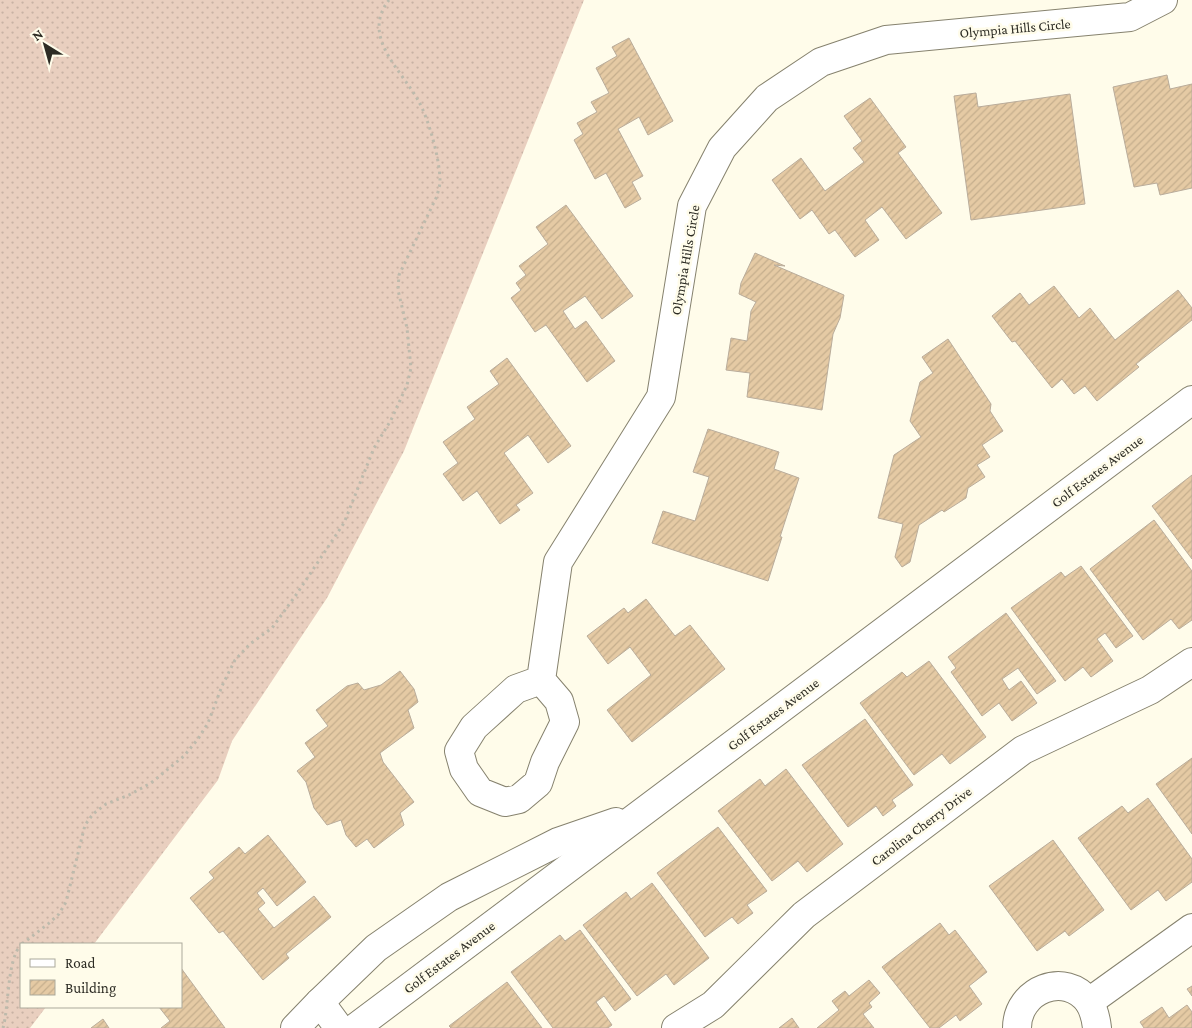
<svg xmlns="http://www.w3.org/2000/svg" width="1192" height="1028" font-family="'Crimson Pro',serif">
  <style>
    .grass { fill: url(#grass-dots) }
    .building { fill: url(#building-hatch); stroke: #b9ac9b }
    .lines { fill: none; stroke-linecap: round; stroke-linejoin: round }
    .minor-casing { stroke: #86826e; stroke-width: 30 }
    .path { stroke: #bdbaac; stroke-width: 3; stroke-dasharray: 2.5 4; stroke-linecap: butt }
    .minor { stroke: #fff; stroke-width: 28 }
    .labels { text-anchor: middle; stroke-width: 5; stroke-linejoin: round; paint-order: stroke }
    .street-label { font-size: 14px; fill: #2d2c24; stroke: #fffcea }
  </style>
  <defs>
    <pattern id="grass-dots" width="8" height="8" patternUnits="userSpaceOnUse" patternTransform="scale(1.25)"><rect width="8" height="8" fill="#e9cfbf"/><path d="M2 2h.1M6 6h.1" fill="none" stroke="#c8b2a4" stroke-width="1.8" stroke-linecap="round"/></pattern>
    <pattern id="building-hatch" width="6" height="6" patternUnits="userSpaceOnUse" patternTransform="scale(1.25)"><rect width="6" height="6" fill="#e5caa4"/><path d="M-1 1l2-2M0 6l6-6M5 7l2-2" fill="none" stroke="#c5ae8d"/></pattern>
  </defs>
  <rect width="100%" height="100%" fill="#fffcea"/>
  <path class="grass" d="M0 0H584L404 451 327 598 232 741 218 780 94 944H21V1007H46L30 1028H0Z"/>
  <g class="building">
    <path d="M629 38 673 121 648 135 639 117 618 129 643 176 632 182 641 199 625 208 606 173 595 179 574 140 583 134 577 123 597 112 591 102 609 93 596 68 617 56 612 47Z"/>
    <path d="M1167 75 1170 89 1192 84V188L1160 195 1157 183 1134 187 1113 87Z"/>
    <path d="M976 93 978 107 1070 94 1085 204 971 220 954 96Z"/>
    <path d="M870 98 906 147 898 153 942 213 906 239 882 207 865 220 879 240 855 257 835 230 829 234 812 210 800 219 772 180 801 158 825 191 864 162 853 148 862 141 844 116Z"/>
    <path d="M566 205 633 296 602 319 585 296 563 311 575 329 586 321 615 361 587 382 546 325 535 332 511 298 521 290 516 283 526 275 519 266 548 244 536 227Z"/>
    <path d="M755 253 785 266 774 265 844 295 840 318 833 334 822 410 747 397 750 373 726 370 731 338 747 341 751 311 756 302 739 294 741 283Z"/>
    <path d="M1054 286 1079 318 1090 308 1115 340 1178 290 1192 308V320L1136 364 1139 367 1097 401 1085 386 1074 394 1062 379 1052 388 1015 341 1012 342 992 316 1020 293 1029 305Z"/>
    <path d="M948 339 991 404 990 411 1003 431 982 445 990 457 977 465 985 477 968 488 966 498 944 512 942 510 919 525 910 562 902 567 895 557 903 524 878 518 894 455 921 437 910 421 920 382 933 373 922 357Z"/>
    <path d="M507 358 571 446 548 463 528 435 504 453 533 493 516 505 520 510 500 524 477 491 463 501 443 474 458 463 443 442 475 419 467 407 499 384 490 371Z"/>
    <path d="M708 429 779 452 774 469 799 478 780 537H782L768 581 652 543 663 511 695 521 709 477 693 472Z"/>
    <path d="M1192 475V559L1152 506Z"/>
    <path d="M1154 520 1192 571V620L1179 629 1171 619 1143 640 1090 569Z"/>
    <path d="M1081 566 1133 636 1116 648 1105 633 1097 639 1113 661 1091 677 1083 667 1065 681 1011 608 1061 572 1065 577Z"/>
    <path d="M646 599 675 636 690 625 725 669 632 742 607 710 651 675 630 647 608 664 587 636 624 608 628 613Z"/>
    <path d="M1006 613 1056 681 1037 694 1018 668 1002 679 1009 690 1021 681 1037 703 1012 721 999 703 982 716 951 672 956 668 948 657Z"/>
    <path d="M929 661 986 737 950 764 942 754 914 775 860 703 902 672 907 677Z"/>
    <path d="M400 671 414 689 418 702 408 710 414 728 380 753 383 762 414 802 400 813 404 825 374 848 367 839 356 847 346 835 341 820 327 825 314 808 306 782 297 771 315 757 305 743 328 726 316 710 347 686 358 683 364 690 381 685Z"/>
    <path d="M865 719 913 785 892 800 896 806 883 816 876 806 848 827 802 765Z"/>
    <path d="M1192 758V834L1156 784Z"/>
    <path d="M786 769 843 844 807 872 798 861 772 881 718 811 760 779 765 786Z"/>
    <path d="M1148 798 1192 859V882L1166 901 1158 890 1131 910 1078 838 1122 806 1128 813Z"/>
    <path d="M718 827 767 891 747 905 753 913 738 924 732 917 705 937 657 873Z"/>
    <path d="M268 835 306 882 277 906 263 888 257 893 265 903 258 909 274 928 314 896 331 917 286 954 289 958 263 980 223 931 219 933 190 898 214 878 209 872 239 847 245 854Z"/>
    <path d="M1053 840 1104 910 1069 936 1065 931 1037 951 989 886Z"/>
    <path d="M652 883 709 958 674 985 666 974 637 996 583 925 626 892 631 899Z"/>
    <path d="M940 923 949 935 955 930 987 972 969 986 982 1004 960 1021 956 1015 939 1028H930L882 967Z"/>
    <path d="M580 930 631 999 615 1011 604 996 596 1002 612 1025 608 1028H553L511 972 560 935 565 941Z"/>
    <path d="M181 968 225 1028H161L170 1021 159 1007H181Z"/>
    <path d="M869 980 880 993 869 1003 872 1007 863 1014 874 1028H817L839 1010 832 1001 845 991 849 996Z"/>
    <path d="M507 982 542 1028H451L449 1026Z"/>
    <path d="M1192 986V996L1187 989Z"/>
    <path d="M1187 1005 1192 1012V1028H1144L1140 1022 1162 1007 1169 1018Z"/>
    <path d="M792 1018 799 1028H779Z"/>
    <path d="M103 1019 109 1028H91Z"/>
  </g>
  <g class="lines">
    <defs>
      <g id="minor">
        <path d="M541 680 516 689 474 727 459 751 464 769 480 792 505 802 519 799 538 783 545 762 565 722 559 701 541 680 558 562 661 397 692 206 722 148 767 98 821 62 886 40 1130 17 1163 0"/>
        <path d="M320 1002 339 1028"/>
        <path d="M1089 1002 1192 928"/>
        <path d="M295 1028 320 1002 376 948 449 897 558 842 616 822"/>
        <path d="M355 1028 1192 400"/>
        <path d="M676 1028 713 1005 804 915 1023 750 1150 690 1192 662"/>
        <path d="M1017 1028C1017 990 1065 970 1089 1002 1094 1010 1096 1019 1097 1028"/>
      </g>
    </defs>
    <use href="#minor" class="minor-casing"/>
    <g class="path">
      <path d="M22 944 48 924 59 914 66 902 85 825 93 814 106 804 129 795 151 783 184 756 198 739 208 723 222 686 235 660 250 644 272 628 296 595 344 523 374 448 391 420 407 385 411 368 407 328 398 290 399 275 437 196C438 191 440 186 440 181 440 160 429 120 419 102 402 70 360 37 389 0"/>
      <path d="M3 1028C9 1007 7 959 21 945"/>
    </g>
    <use href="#minor" class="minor"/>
  </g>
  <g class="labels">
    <g class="street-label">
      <text transform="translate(1015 28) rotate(-5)" y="5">Olympia Hills Circle</text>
      <text transform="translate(685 260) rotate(-80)" y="5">Olympia Hills Circle</text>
      <text transform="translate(1097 471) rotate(-37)" y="5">Golf Estates Avenue</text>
      <text transform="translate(773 714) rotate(-37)" y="5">Golf Estates Avenue</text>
      <text transform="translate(921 826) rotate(-37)" y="5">Carolina Cherry Drive</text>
      <text transform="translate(449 957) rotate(-37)" y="5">Golf Estates Avenue</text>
    </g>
  </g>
  <rect x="20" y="943" width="162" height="65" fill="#fffcea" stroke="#aba99b"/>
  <rect x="30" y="959" width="25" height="8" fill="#ffffff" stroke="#aba99b"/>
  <text x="65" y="968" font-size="15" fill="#2d2c24">Road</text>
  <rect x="30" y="980" width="25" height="15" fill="url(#building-hatch)" stroke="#aba99b"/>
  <text x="65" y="993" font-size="15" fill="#2d2c24">Building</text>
  <g transform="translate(45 45) rotate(323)" stroke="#fffcea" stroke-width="4" paint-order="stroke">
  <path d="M0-4L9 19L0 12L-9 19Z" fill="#2d2c24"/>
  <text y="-8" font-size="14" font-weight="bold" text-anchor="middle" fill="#2d2c24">N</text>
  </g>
</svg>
